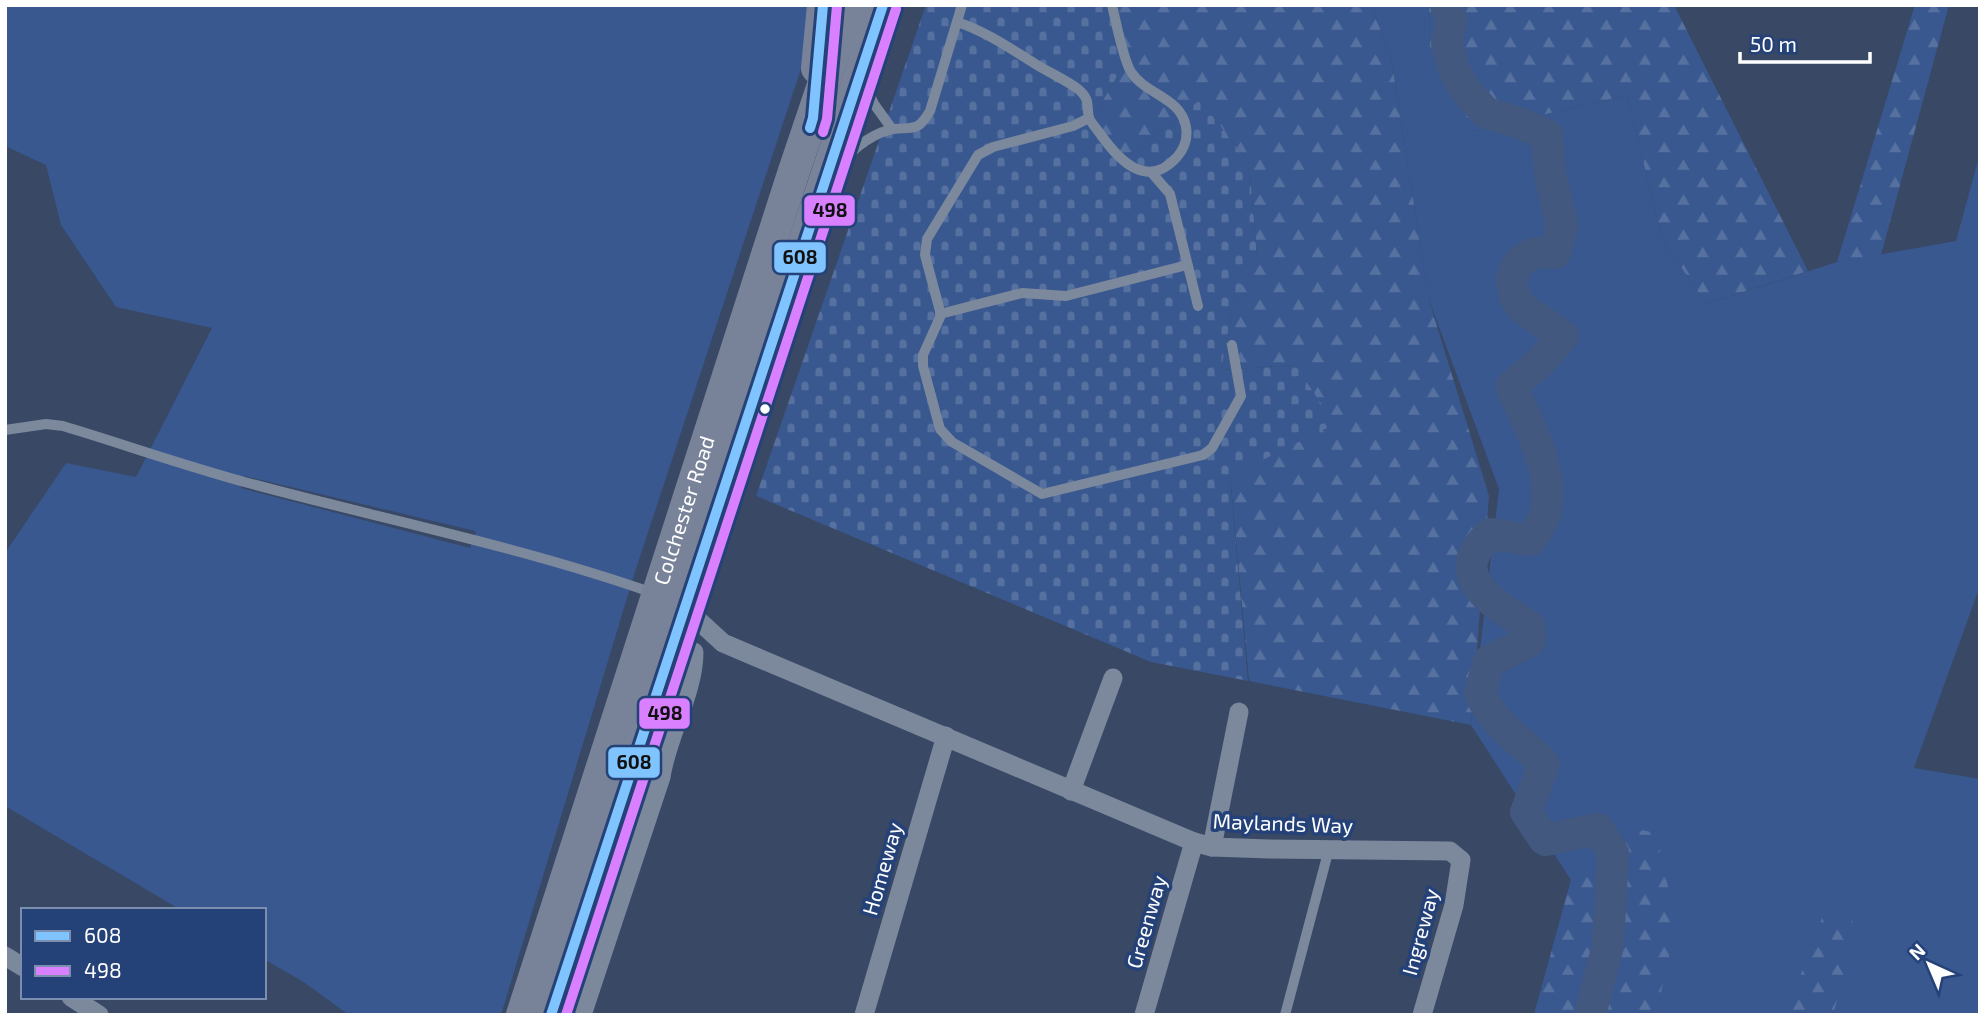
<svg xmlns="http://www.w3.org/2000/svg" width="1985" height="1020" font-family="'Exo 2',sans-serif">
  <style>
    .grass { fill: #38588f; fill-rule: evenodd }
    .forest { fill: url(#forest-firs) }
    .cemetery { fill: url(#cemetery-stones) }
    .lines { fill: none; stroke-linecap: round; stroke-linejoin: round }
    .river { stroke: #43587f; stroke-width: 32 }
    .service { stroke: #7c889c; stroke-width: 10 }
    .minor { stroke: #7c889c; stroke-width: 19 }
    .trunk { stroke: #788298; stroke-width: 32 }
    .bus-1-casing { stroke: #254278; stroke-width: 16 }
    .bus-2-casing { stroke: #254278; stroke-width: 16 }
    .bus-1 { stroke: #80c4ff; stroke-width: 10 }
    .bus-2 { stroke: #d880ff; stroke-width: 10 }
    .bus-dot { fill: #fff; stroke: #254278; stroke-width: 2.5 }
    .labels { text-anchor: middle; stroke-width: 7; stroke-linejoin: round; paint-order: stroke }
    .street-label { font-size: 21px; fill: #fff; stroke: #254278 }
    .line-badge { stroke: #254278; stroke-width: 2.5 }
    .pale-badge-label { font-size: 19px; text-anchor: middle; font-weight: bold; fill: #111 }
  </style>
  <defs>
    <pattern id="forest-firs" width="22" height="20" patternUnits="userSpaceOnUse" patternTransform="scale(1.75)"><rect width="22" height="20" fill="#38588f"/><path d="M5 1l3.5 6h-7zM16 11l3.5 6h-7z" fill="#5671a0"/></pattern>
    <pattern id="cemetery-stones" width="16" height="16" patternUnits="userSpaceOnUse" patternTransform="scale(1.75)"><rect width="16" height="16" fill="#38588f"/><path d="M2 7V4a2 2 0 0 1 4 0v3zM10 15v-3a2 2 0 0 1 4 0v3z" fill="#5671a0"/></pattern>
  </defs>
  <rect width="100%" height="100%" fill="#384865"/>
  <g class="grass">
    <path d="M5 5H822L634 575 501 1015H349L302 981 264 959V910H181L5 806V553L66 463 136 477 212 328 116 307 61 225 46 165 5 146ZM245 476 475 531 476 532 470 548 241 488Z"/>
    <path d="M1371 5H1429L1430 42 1470 132 1627 95 1662 239 1706 304 1837 262 1956 241 1980 153V586L1914 768 1980 779V1015H1534L1571 880 1471 725 1499 489 1429 300 1391 57Z"/>
  </g>
  <g class="forest">
    <path d="M1108 5H1371L1391 57 1429 300 1489 496 1471 725 1249 681 1230 475 1334 424 1295 365 1221 370 1233 303 1257 255 1249 163 1200 100 1127 157 1088 125 1125 63Z"/>
    <path d="M1429 5H1674L1808 271 1706 304 1662 239 1627 95 1470 132 1430 53Z"/>
    <path d="M1915 5H1949L1881 255 1837 262Z"/>
    <path d="M1622 826 1656 833 1669 891 1671 948 1656 1015H1534L1571 880Z"/>
    <path d="M1842 906 1860 933 1845 972 1833 1015H1790L1796 987 1823 915Z"/>
  </g>
  <path class="cemetery" d="M926 5H1108L1125 63 1088 125 1127 157 1200 100 1249 163 1257 256 1233 303 1221 370 1295 365 1335 424 1230 476 1248 681 1151 662 756 496Z"/>
  <g class="lines">
    <path class="river" d="M1446 5 1451 20 1447 43 1454 70 1466 91 1486 113 1517 122 1547 135 1550 174 1562 225 1555 253C1519 247 1500 276 1521 307L1563 336 1540 362 1511 387C1529 424 1553 468 1546 511 1544 521 1536 531 1531 540L1490 534C1444 576 1494 604 1529 626L1530 641 1489 661 1480 693C1493 725 1521 740 1544 764L1526 812 1545 840 1598 829 1613 853 1608 946 1590 1015"/>
    <g class="service">
      <path d="M957 22C985 31 1011 49 1037 65 1050 73 1066 80 1078 89 1091 100 1086 105 1089 118 1091 123 1098 130 1101 135 1121 163 1148 189 1177 157 1185 148 1188 139 1186 127 1181 97 1146 95 1131 72 1123 59 1116 22 1112 5"/>
      <path d="M865 85 874 104 892 129"/>
      <path d="M1089 118 1073 126 993 147 978 155 927 239 925 255 941 315 923 355V366L940 429 952 442 1042 494 1203 455 1212 448 1241 396 1232 345"/>
      <path d="M844 162C853 147 876 132 893 129 913 127 918 132 930 111L962 5"/>
      <path d="M1151 172 1170 194 1198 306"/>
      <path d="M940 314 1022 293 1066 296 1187 265"/>
      <path d="M5 430 46 424 63 426C126 445 188 467 252 484 386 520 522 547 653 593"/>
      <path d="M1285 1015 1329 849"/>
    </g>
    <g class="minor">
      <path d="M687 596 698 620 723 643 1194 842 1212 847 1269 849 1450 851 1461 860 1454 905 1422 1015"/>
      <path d="M1071 791 1113 678"/>
      <path d="M1212 847 1239 712"/>
      <path d="M5 956 23 967"/>
      <path d="M71 997 99 1015"/>
      <path d="M582 1015 661 777C667 736 694 693 694 652"/>
      <path d="M864 1015 946 736"/>
      <path d="M1144 1015 1194 842"/>
    </g>
    <g class="trunk">
      <path d="M817 68 823 5"/>
      <path id="s1" d="M522 1015 793 174 850 5"/>
      <path d="M551 1015 687 596 883 5"/>
    </g>
    <defs>
      <g id="bus-1">
        <path d="M810 128 813 118 823 5"/>
        <path d="M551 1015 883 5"/>
      </g>
      <g id="bus-2">
        <path d="M823 132 827 119 837 6"/>
        <path d="M566 1015 896 9"/>
      </g>
    </defs>
    <use href="#bus-1" class="bus-1-casing"/>
    <use href="#bus-2" class="bus-2-casing"/>
    <use href="#bus-1" class="bus-1"/>
    <use href="#bus-2" class="bus-2"/>
  </g>
  <circle class="bus-dot" cx="765" cy="409" r="6"/>
  <g class="labels">
    <g class="street-label">
      <text dy="7" stroke="none"><textPath href="#s1" startOffset="530">Colchester Road</textPath></text>
      <text transform="translate(1283 824) rotate(2)" y="7">Maylands Way</text>
      <text transform="translate(883 869) rotate(-74)" y="7">Homeway</text>
      <text transform="translate(1147 922) rotate(-74)" y="7">Greenway</text>
      <text transform="translate(1421 932) rotate(-75)" y="7">Ingreway</text>
    </g>
  </g>
  <g class="line-badge">
    <rect x="803" y="194" width="53" height="33" rx="7" fill="#d880ff"/>
    <rect x="773" y="241" width="54" height="33" rx="7" fill="#80c4ff"/>
    <rect x="638" y="697" width="53" height="33" rx="7" fill="#d880ff"/>
    <rect x="607" y="746" width="54" height="33" rx="7" fill="#80c4ff"/>
  </g>
  <g class="pale-badge-label">
    <text x="830" y="217">498</text>
    <text x="800" y="264">608</text>
    <text x="665" y="720">498</text>
    <text x="634" y="769">608</text>
  </g>
  <rect width="1985" height="1020" fill="none" stroke="#ffffff" stroke-width="14"/>
  <rect x="21" y="908" width="245" height="91" fill="#254278" stroke="#7c8eae" stroke-width="2"/>
  <rect x="35" y="931" width="35" height="10" fill="#80c4ff" stroke="#7c8eae" stroke-width="2"/>
  <text x="84" y="943" font-size="21" fill="#ffffff">608</text>
  <rect x="35" y="966" width="35" height="10" fill="#d880ff" stroke="#7c8eae" stroke-width="2"/>
  <text x="84" y="978" font-size="21" fill="#ffffff">498</text>
  <g transform="translate(1929 964) rotate(316)" stroke="#254278" stroke-width="5" paint-order="stroke">
  <path d="M0-5L12 26L0 18L-12 26Z" fill="#ffffff"/>
  <text y="-10" font-size="19" font-weight="bold" text-anchor="middle" fill="#ffffff">N</text>
  </g>
  <path d="M1740 52v10h130v-10" fill="none" stroke="#ffffff" stroke-width="3.5"/>
  <text x="1750" y="52" font-size="21" fill="#ffffff" stroke="#254278" stroke-width="5" paint-order="stroke">50 m</text>
</svg>
